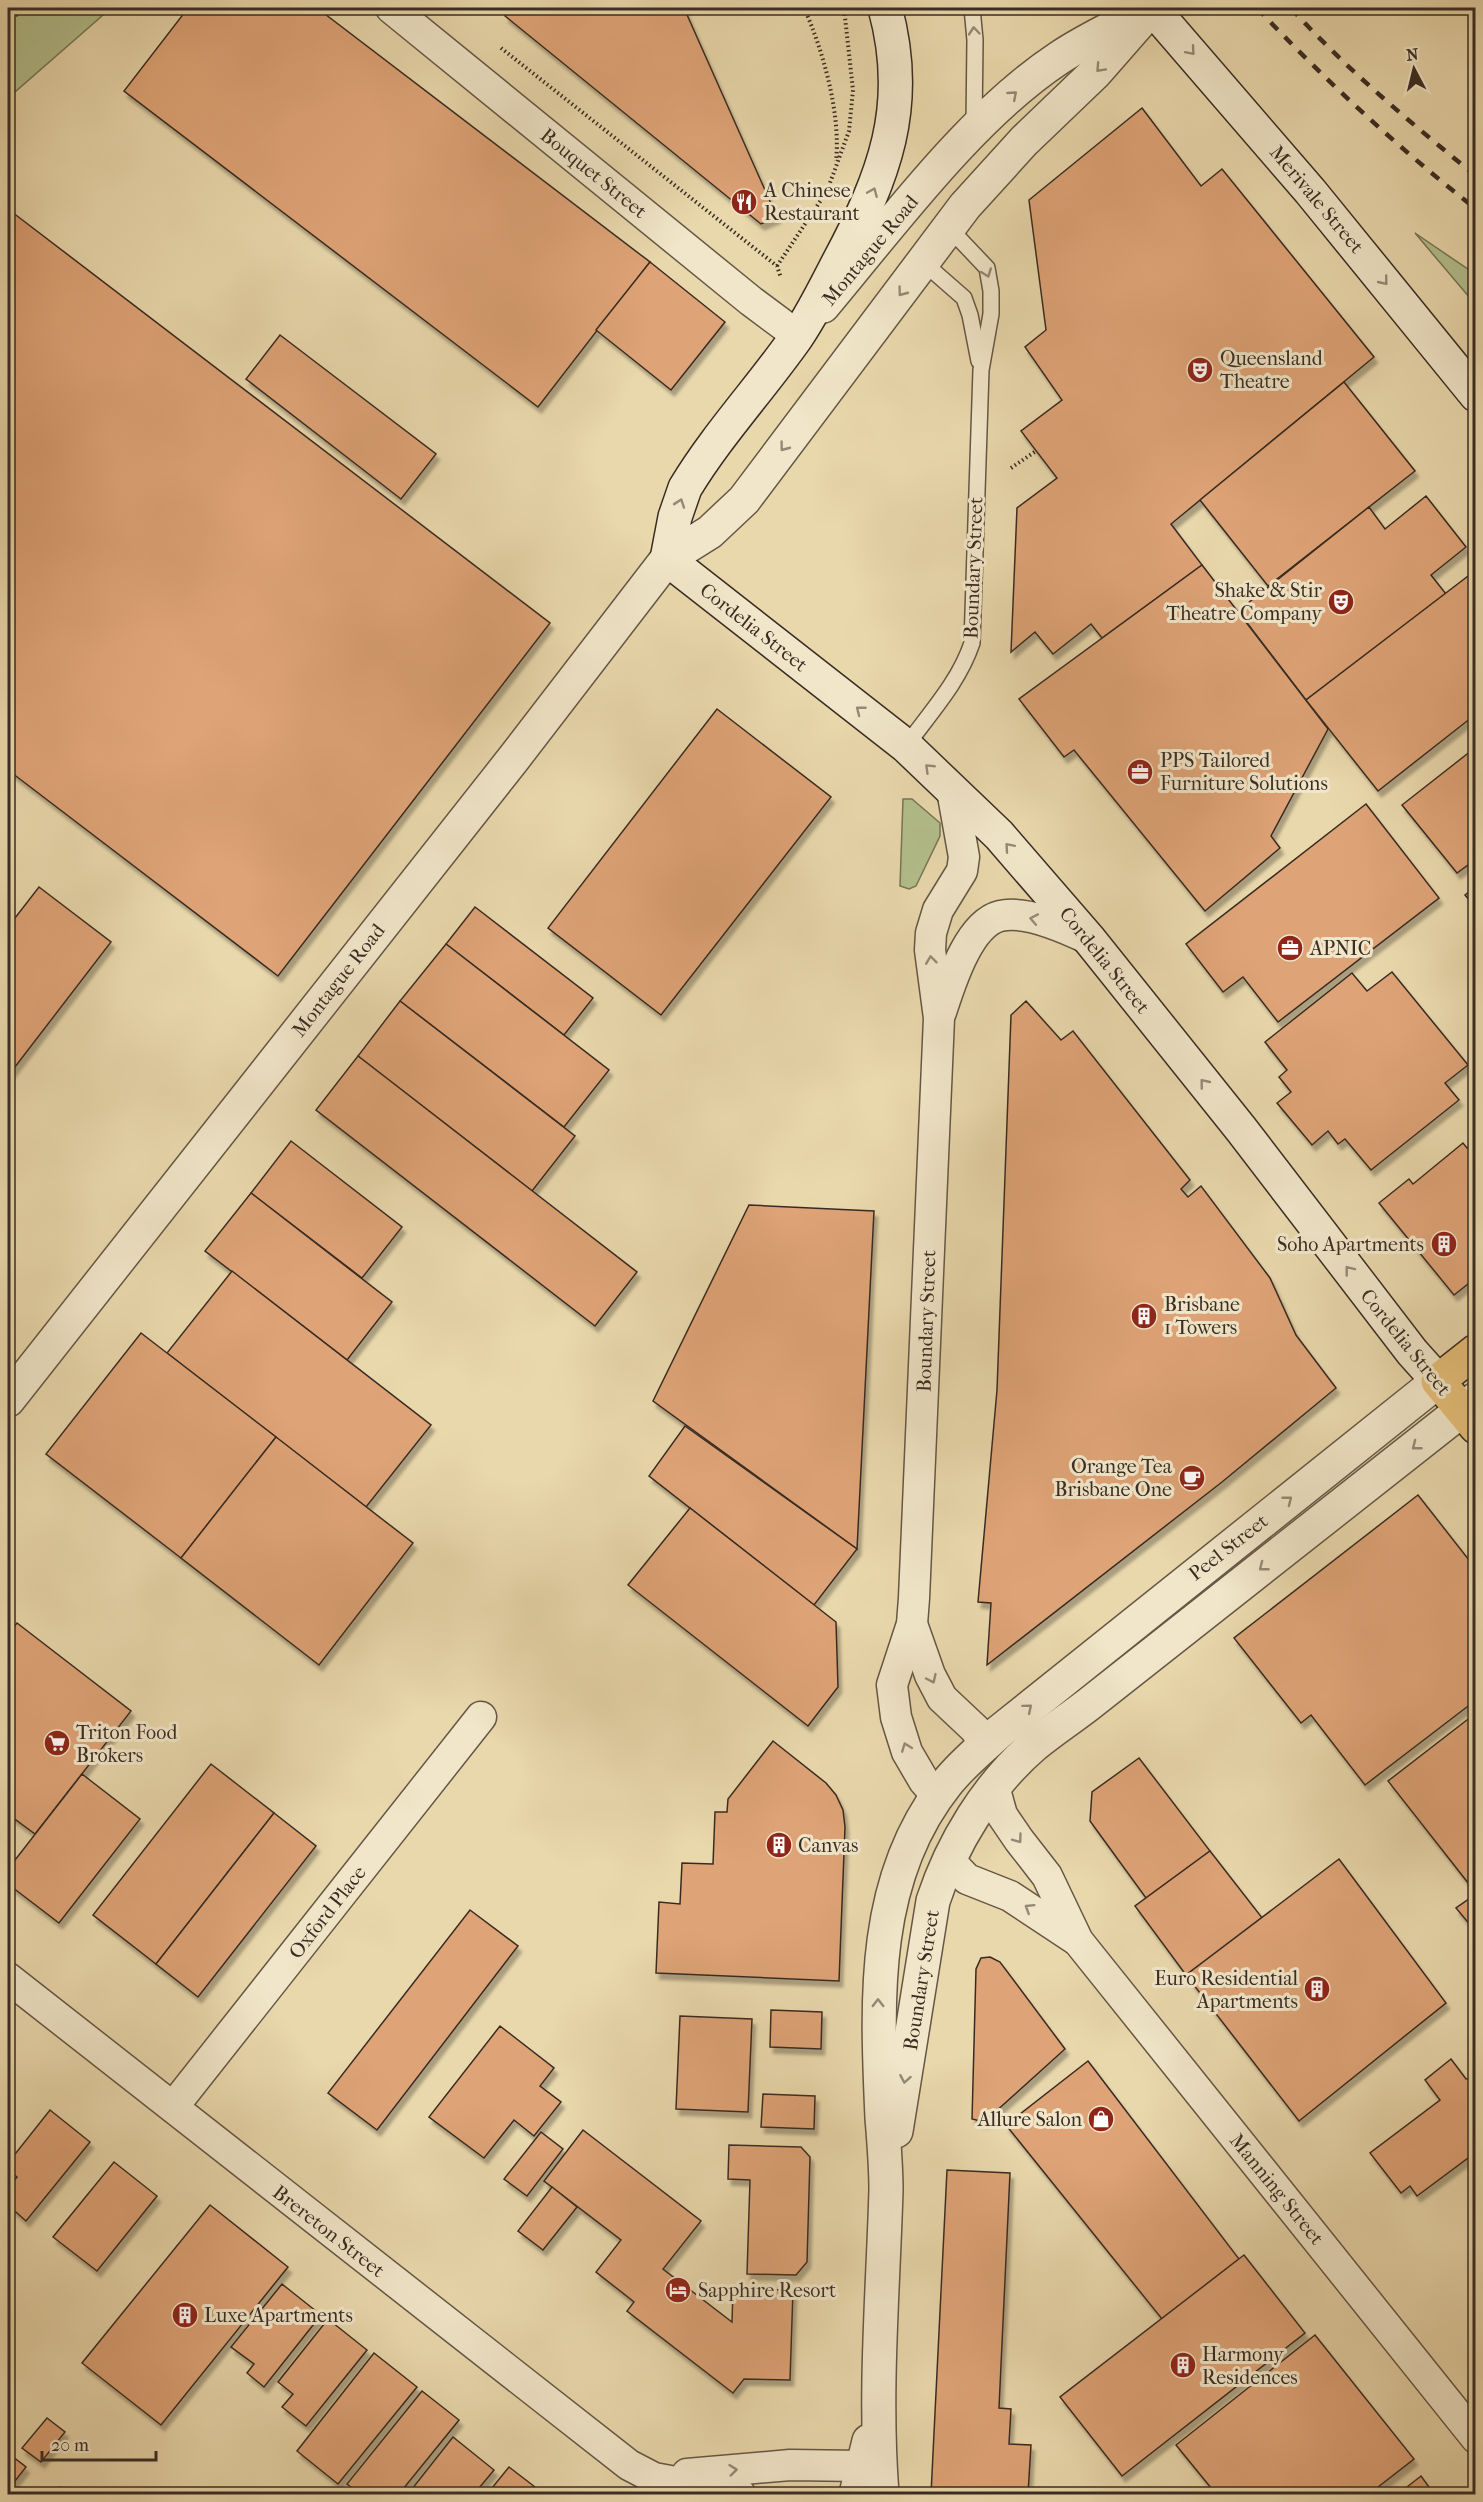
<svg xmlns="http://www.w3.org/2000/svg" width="1483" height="2502" font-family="'IM FELL French Canon',serif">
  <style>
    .green { fill: #b3bf8c; stroke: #767658; stroke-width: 1.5 }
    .building { fill: #dea376; stroke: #392c23; stroke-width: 1.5; filter: url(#shadow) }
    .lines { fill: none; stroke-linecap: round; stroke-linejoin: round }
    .service-casing { stroke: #655745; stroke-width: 18 }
    .minor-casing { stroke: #655745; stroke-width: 33 }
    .tertiary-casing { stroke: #655745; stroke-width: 36 }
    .secondary-casing { stroke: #392c23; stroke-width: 36 }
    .primary-casing { stroke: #392c23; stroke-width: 36 }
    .path { stroke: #392c23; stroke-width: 4; stroke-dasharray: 1.5 3; stroke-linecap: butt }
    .service { stroke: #f1e6c9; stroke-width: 15 }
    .minor { stroke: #f1e6c9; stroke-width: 30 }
    .tertiary { stroke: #f1e6c9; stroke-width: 33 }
    .secondary { stroke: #f1e6c9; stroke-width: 33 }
    .primary { stroke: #e4bc76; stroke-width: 33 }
    .rail { stroke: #392c23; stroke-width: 4.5; stroke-dasharray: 10 10; stroke-linecap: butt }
    .oneway { stroke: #958976 }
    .labels { text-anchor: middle; stroke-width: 6; stroke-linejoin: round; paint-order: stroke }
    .street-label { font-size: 20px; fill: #392c23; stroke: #f1e6c9 }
    .poi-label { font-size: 20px; fill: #392c23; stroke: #f1e6c9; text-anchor: start }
  </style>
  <defs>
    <filter id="shadow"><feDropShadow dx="3.5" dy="6" stdDeviation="1.5" flood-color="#0004"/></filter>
  </defs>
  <rect width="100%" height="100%" fill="#e9d8ac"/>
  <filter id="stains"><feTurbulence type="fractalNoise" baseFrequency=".00333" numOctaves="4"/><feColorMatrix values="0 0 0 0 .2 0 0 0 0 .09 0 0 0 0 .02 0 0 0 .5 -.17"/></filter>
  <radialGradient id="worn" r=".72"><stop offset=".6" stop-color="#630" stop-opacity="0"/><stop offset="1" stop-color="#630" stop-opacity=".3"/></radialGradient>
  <g class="green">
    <path d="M8 8H111L8 98Z"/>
    <path d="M1415 233 1475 274V304Z"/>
    <path d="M903 799H912L940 823V836L916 886 909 889 900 886Z"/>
  </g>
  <g class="building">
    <path d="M188 8H317L650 262 538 407 124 91Z"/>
    <path d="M512 8H684L777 217 761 224 505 16Z"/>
    <path d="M1142 108 1201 186 1222 169 1374 357 1171 524 1202 565 1102 638 1091 624 1053 654 1035 632 1011 652 1017 508 1057 478 1021 431 1062 400 1025 347 1046 330 1029 200Z"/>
    <path d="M8 209 550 623 278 976 8 770Z"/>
    <path d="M650 262 725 322 671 390 596 330Z"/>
    <path d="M280 335 436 454 401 499 246 379Z"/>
    <path d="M1344 382 1415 471 1268 586 1200 500Z"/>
    <path d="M1426 496 1466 547 1431 575 1446 594 1306 700 1238 611 1369 507 1385 529Z"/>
    <path d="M1202 565 1328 729 1271 836 1280 848 1205 911 1074 750 1064 757 1019 699Z"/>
    <path d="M1476 570V714L1378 791 1306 700Z"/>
    <path d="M717 709 831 797 661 1015 548 928Z"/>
    <path d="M1476 747V859L1457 873 1402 805Z"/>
    <path d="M1366 804 1439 898 1278 1022 1243 977 1223 992 1186 944Z"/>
    <path d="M1476 886V908L1465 895Z"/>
    <path d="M39 887 111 942 8 1076V927Z"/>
    <path d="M475 907 593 998 564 1035 446 944Z"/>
    <path d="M446 944 609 1070 564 1127 400 1001Z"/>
    <path d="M1392 972 1468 1065 1445 1083 1459 1100 1371 1170 1345 1139 1338 1144 1328 1131 1312 1145 1277 1103 1291 1092 1279 1077 1287 1070 1265 1042 1352 973 1367 991Z"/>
    <path d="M400 1001 575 1136 532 1191 358 1056Z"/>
    <path d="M1026 1001 1061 1040 1073 1031 1190 1180 1181 1189 1188 1197 1201 1186 1270 1278 1296 1335 1336 1388 1222 1482 987 1665 991 1603 978 1602 997 1390 1011 1015Z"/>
    <path d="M358 1056 637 1272 595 1326 316 1110Z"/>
    <path d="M291 1141 402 1227 362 1278 251 1193Z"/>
    <path d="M1476 1142V1288L1473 1290 1468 1284 1454 1295 1379 1203 1409 1179 1413 1184 1463 1143 1467 1148Z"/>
    <path d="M251 1193 392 1302 347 1360 205 1251Z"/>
    <path d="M749 1205 874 1211 857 1549 653 1401Z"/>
    <path d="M232 1271 431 1425 366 1507 167 1353Z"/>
    <path d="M141 1333 276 1437 181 1558 46 1454Z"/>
    <path d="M685 1426 857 1549 814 1605 649 1476Z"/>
    <path d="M276 1437 413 1543 319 1665 181 1558Z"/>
    <path d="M1418 1495 1476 1569V1700L1365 1785 1311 1715 1301 1723 1234 1638Z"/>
    <path d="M690 1508 836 1622 838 1687 808 1726 628 1585Z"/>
    <path d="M17 1623 131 1711 35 1834 8 1814V1634Z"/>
    <path d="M1476 1713V1893L1388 1781Z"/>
    <path d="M773 1741 826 1783 836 1795 843 1810 845 1827 839 1981 656 1973 659 1902 680 1904 682 1863 713 1864 715 1812H727L728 1799Z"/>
    <path d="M1139 1758 1210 1851 1146 1898 1090 1821 1092 1792Z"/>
    <path d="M211 1764 274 1813 156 1964 93 1915Z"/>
    <path d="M82 1774 140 1819 59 1923 8 1884V1869Z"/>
    <path d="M274 1813 316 1846 198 1997 156 1964Z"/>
    <path d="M1210 1851 1263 1919 1186 1975 1135 1906Z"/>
    <path d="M1339 1859 1446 2003 1299 2121 1186 1975Z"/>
    <path d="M1476 1894V1932L1456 1908Z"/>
    <path d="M470 1910 518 1946 377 2130 328 2093Z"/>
    <path d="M990 1957 1000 1962 1065 2049 984 2122 972 2119 976 1969 981 1958Z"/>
    <path d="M771 2010 822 2012 821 2049 770 2047Z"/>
    <path d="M680 2016 752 2019 748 2112 676 2109Z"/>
    <path d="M500 2026 554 2068 540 2086 561 2102 534 2136 514 2120 484 2158 429 2117Z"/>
    <path d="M1451 2059 1466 2079 1476 2078V2152L1417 2196 1410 2186 1401 2193 1370 2153 1440 2100 1425 2080Z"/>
    <path d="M1088 2061 1239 2259 1162 2319 1006 2125Z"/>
    <path d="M763 2094 815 2096 814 2129 761 2127Z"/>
    <path d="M50 2110 90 2142 26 2221 8 2205V2188L17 2177 8 2169V2163Z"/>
    <path d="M583 2130 701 2221 663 2269 732 2322 733 2289 793 2290 790 2380 744 2379 733 2393 627 2311 634 2302 596 2272 621 2240 544 2181Z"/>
    <path d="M541 2132 563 2149 527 2196 504 2179Z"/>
    <path d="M729 2145 801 2147 810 2157 807 2262 796 2275 747 2274 750 2180 728 2179Z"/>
    <path d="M114 2162 157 2196 97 2271 53 2237Z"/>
    <path d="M947 2170 1010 2173 999 2408 1011 2409 1009 2444 1031 2445 1028 2494H931Z"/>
    <path d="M552 2187 577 2207 543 2250 518 2231Z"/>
    <path d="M210 2205 288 2267 161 2425 82 2363Z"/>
    <path d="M1244 2255 1305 2333 1122 2476 1060 2397Z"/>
    <path d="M282 2284 321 2315 264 2387 247 2373 254 2364 231 2347Z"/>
    <path d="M328 2319 367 2350 306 2426 282 2407 293 2394 278 2382Z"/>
    <path d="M1315 2335 1414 2459 1369 2494H1216L1176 2445Z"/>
    <path d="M374 2353 417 2387 338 2484 297 2451Z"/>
    <path d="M422 2391 459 2420 399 2494H360L347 2484Z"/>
    <path d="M47 2418 65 2432 41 2462 22 2448Z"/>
    <path d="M453 2437 494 2470 474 2494H408Z"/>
    <path d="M8 2453 26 2467 8 2490Z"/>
    <path d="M509 2467 544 2494H487Z"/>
    <path d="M1421 2476 1434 2494H1398Z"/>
    <path d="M60 2487 70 2494H54Z"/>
  </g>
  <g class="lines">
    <defs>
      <g id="service">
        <path d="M972 8 975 40 974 125"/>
        <path d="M924 263 964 298 970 315 979 361"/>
        <path d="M906 746C930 713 959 682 972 643L981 370 991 314V291L987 268 950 229"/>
      </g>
      <g id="minor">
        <path d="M391 8 751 301 798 336"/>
        <path d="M941 1012C950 985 968 924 1000 916 1026 910 1066 928 1089 939"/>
        <path d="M912 1624 930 1675 942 1698 976 1730 984 1746"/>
        <path d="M994 1786 1002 1815 1019 1840 1047 1876 1078 1941 1476 2438"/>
        <path d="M937 1796 924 1781 907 1752 896 1717 892 1685 912 1624 914 1598 939 1018 930 950 931 933 938 910 962 871 964 857 952 790"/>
        <path d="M950 1861 967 1879 1010 1896 1078 1941"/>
        <path d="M8 1978 629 2465 654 2478 740 2494"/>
        <path d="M173 2107 481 1717"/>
        <path d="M687 2474 790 2465 863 2466"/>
      </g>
      <g id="tertiary">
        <path d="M823 306C891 225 971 116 1059 58 1084 41 1112 28 1139 14"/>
        <path d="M8 1400 514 758 667 559 710 532 744 500 965 206 1024 141 1096 72 1152 8"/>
        <path d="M896 2131 933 1901C952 1843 987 1786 1033 1746 1051 1731 1071 1718 1089 1704L1476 1399"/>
        <path d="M856 2494 869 2441"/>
        <path d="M882 2494C874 2393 883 2292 886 2190 886 2166 884 2142 882 2118 877 2002 870 1879 947 1783 962 1764 981 1749 999 1732L1438 1381"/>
      </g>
      <g id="secondary">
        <path d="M885 8C912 106 884 177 838 263 825 288 812 315 796 338 760 389 717 435 685 488L675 517 667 559 906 746 999 835 1089 939 1241 1129 1412 1352 1438 1381"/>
        <path d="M1152 8 1310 191 1476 395"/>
      </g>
      <path id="primary" d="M1476 1351 1438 1381 1476 1427"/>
    </defs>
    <use href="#service" class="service-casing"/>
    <use href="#minor" class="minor-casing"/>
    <use href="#tertiary" class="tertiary-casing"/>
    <use href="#secondary" class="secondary-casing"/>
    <use href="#primary" class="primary-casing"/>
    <g class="path">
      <path d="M804 8C823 50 841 114 836 161"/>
      <path d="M1049 8 1051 9 1058 8"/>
      <path d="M8 20 28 8"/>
      <path d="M501 48 777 266 781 278"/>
      <path d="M777 266 827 191 849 131 853 90 844 8"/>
      <path d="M1011 468 1036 451"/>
    </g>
    <use href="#service" class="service"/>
    <use href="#minor" class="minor"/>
    <use href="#tertiary" class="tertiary"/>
    <use href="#secondary" class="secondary"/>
    <use href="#primary" class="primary"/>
    <g class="rail">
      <path d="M1257 8C1325 80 1397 147 1476 209"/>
      <path d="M1291 8C1347 70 1411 123 1476 176"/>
    </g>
  </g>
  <defs><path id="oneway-chevron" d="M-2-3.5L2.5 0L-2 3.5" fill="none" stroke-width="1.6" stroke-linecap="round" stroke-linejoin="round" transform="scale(1.5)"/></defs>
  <g class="oneway">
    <use href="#oneway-chevron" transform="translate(974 31) rotate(-95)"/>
    <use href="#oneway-chevron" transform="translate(1191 51) rotate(49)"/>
    <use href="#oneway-chevron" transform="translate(1100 68) rotate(133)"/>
    <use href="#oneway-chevron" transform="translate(1013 95) rotate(-41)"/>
    <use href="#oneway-chevron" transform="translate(873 192) rotate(-67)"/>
    <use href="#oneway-chevron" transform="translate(987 273) rotate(70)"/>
    <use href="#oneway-chevron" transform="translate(1384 281) rotate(51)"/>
    <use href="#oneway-chevron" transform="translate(902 292) rotate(127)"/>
    <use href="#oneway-chevron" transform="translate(784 447) rotate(127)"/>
    <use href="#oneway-chevron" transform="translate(680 503) rotate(-71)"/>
    <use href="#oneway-chevron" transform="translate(860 710) rotate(-142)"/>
    <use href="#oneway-chevron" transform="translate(929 768) rotate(-136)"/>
    <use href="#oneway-chevron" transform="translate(1009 847) rotate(-131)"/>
    <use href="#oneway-chevron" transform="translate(1034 919) rotate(-169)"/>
    <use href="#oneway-chevron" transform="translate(931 960) rotate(-97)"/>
    <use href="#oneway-chevron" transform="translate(1204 1083) rotate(-129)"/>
    <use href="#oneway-chevron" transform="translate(1349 1270) rotate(-128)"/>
    <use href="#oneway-chevron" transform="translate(1416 1446) rotate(142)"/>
    <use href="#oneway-chevron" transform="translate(1288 1500) rotate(-38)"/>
    <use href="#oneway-chevron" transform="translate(1263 1567) rotate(142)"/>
    <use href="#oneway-chevron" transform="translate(932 1679) rotate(65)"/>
    <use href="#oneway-chevron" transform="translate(1028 1708) rotate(-40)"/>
    <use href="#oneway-chevron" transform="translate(906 1747) rotate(-111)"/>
    <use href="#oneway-chevron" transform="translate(1018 1839) rotate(54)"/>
    <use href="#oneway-chevron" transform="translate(1029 1908) rotate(-148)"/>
    <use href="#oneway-chevron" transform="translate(878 2003) rotate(-90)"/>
    <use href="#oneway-chevron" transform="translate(905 2079) rotate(100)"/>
    <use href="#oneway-chevron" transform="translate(733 2470) rotate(-6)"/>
  </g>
  <defs>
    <symbol id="restaurant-disc" viewBox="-11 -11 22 22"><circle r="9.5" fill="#8f2418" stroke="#f1e6c9"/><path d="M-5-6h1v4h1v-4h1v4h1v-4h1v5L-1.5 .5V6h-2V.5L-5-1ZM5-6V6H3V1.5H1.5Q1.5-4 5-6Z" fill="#fff"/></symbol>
    <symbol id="theatre-disc" viewBox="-11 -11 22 22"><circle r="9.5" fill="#8f2418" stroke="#f1e6c9"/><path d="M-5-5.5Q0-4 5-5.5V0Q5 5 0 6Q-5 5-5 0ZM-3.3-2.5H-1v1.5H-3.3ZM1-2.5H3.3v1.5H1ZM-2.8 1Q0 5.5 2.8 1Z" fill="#fff"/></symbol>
    <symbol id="office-disc" viewBox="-11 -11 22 22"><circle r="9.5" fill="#8f2418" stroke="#f1e6c9"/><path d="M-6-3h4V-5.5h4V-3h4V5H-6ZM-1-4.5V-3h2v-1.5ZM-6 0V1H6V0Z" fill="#fff"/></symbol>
    <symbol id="building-disc" viewBox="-11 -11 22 22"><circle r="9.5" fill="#8f2418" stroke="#f1e6c9"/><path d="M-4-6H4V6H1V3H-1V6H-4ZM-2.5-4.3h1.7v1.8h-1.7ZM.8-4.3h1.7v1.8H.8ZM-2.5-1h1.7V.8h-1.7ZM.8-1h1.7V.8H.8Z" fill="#fff"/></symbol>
    <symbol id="cafe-disc" viewBox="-11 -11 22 22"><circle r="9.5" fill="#8f2418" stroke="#f1e6c9"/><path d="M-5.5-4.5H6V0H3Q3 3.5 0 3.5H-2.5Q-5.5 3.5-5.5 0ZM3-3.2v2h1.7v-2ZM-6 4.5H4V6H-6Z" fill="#fff"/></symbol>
    <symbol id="supermarket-disc" viewBox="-11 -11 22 22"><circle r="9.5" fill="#8f2418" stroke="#f1e6c9"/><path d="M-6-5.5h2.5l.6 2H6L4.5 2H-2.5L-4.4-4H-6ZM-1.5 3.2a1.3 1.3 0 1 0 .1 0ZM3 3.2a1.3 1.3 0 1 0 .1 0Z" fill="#fff"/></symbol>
    <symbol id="shop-disc" viewBox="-11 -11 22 22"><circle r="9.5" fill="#8f2418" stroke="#f1e6c9"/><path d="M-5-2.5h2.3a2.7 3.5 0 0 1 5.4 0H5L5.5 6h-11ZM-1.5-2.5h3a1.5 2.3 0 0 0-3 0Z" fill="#fff"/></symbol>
    <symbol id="hotel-disc" viewBox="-11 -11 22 22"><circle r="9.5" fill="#8f2418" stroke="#f1e6c9"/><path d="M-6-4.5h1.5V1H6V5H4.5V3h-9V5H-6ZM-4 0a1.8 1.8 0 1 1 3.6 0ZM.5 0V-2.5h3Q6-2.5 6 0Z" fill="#fff"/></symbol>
  </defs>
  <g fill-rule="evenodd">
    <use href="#restaurant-disc" x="729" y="187" width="30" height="30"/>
    <use href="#theatre-disc" x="1185" y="355" width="30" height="30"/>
    <use href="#theatre-disc" x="1326" y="587" width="30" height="30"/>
    <use href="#office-disc" x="1125" y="757" width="30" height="30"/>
    <use href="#office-disc" x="1275" y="933" width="30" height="30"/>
    <use href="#building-disc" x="1429" y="1229" width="30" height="30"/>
    <use href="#building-disc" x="1129" y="1301" width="30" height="30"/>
    <use href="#cafe-disc" x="1177" y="1463" width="30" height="30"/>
    <use href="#supermarket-disc" x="42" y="1728" width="30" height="30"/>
    <use href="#building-disc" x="764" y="1830" width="30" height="30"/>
    <use href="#building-disc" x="1302" y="1974" width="30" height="30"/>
    <use href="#shop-disc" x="1086" y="2104" width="30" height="30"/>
    <use href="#hotel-disc" x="663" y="2275" width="30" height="30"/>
    <use href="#building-disc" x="170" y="2300" width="30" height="30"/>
    <use href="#building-disc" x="1168" y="2350" width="30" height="30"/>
  </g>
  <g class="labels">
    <g class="street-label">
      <text transform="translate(594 173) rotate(39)" y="7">Bouquet Street</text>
      <text transform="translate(1317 199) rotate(50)" y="7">Merivale Street</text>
      <text transform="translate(870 250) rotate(-50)" y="7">Montague Road</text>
      <text transform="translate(973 568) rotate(-88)" y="7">Boundary Street</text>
      <text transform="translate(754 627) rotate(38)" y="7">Cordelia Street</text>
      <text transform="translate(1105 960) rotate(51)" y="7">Cordelia Street</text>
      <text transform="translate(338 980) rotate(-52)" y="7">Montague Road</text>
      <text transform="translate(926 1321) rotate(-88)" y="7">Boundary Street</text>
      <text transform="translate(1406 1342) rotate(51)" y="7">Cordelia Street</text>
      <text transform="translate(1228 1547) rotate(-38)" y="7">Peel Street</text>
      <text transform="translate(327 1912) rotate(-52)" y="7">Oxford Place</text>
      <text transform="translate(921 1980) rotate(-81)" y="7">Boundary Street</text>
      <text transform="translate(1277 2189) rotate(51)" y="7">Manning Street</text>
      <text transform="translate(329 2231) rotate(38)" y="7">Brereton Street</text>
    </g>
    <g class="poi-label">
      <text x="764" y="197">A Chinese<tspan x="764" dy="23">Restaurant</tspan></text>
      <text x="1220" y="365">Queensland<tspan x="1220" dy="23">Theatre</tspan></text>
      <text x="1322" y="597" text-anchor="end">Shake &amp; Stir<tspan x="1322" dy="23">Theatre Company</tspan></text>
      <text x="1160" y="767">PPS Tailored<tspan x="1160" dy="23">Furniture Solutions</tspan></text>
      <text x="1310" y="955">APNIC</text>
      <text x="1424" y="1251" text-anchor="end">Soho Apartments</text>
      <text x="1164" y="1311">Brisbane<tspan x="1164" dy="23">1 Towers</tspan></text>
      <text x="1172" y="1473" text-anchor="end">Orange Tea<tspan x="1172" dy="23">Brisbane One</tspan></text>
      <text x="76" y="1739">Triton Food<tspan x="76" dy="23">Brokers</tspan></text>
      <text x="798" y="1852">Canvas</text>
      <text x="1298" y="1985" text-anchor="end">Euro Residential<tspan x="1298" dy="23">Apartments</tspan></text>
      <text x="1082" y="2126" text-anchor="end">Allure Salon</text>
      <text x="698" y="2297">Sapphire Resort</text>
      <text x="204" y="2322">Luxe Apartments</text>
      <text x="1202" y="2361">Harmony<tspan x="1202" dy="23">Residences</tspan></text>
    </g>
  </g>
  <rect width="1483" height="2502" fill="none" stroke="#e9d8ac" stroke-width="30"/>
  <rect x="9" y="9" width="1465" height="2484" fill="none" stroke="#392c23" stroke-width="3"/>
  <rect x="15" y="15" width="1453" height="2472" fill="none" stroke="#392c23" stroke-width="1.5"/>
  <g transform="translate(1414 69) rotate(353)" stroke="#f1e6c9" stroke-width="4.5" paint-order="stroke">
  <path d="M0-4.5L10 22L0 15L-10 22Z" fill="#392c23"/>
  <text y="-9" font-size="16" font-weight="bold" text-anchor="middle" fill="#392c23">N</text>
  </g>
  <path d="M42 2451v9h114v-9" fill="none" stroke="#392c23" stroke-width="3"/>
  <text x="51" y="2451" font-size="18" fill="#392c23" stroke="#f1e6c9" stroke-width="4.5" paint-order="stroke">20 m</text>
  <rect width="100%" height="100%" filter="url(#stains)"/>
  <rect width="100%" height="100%" fill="url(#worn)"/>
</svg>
